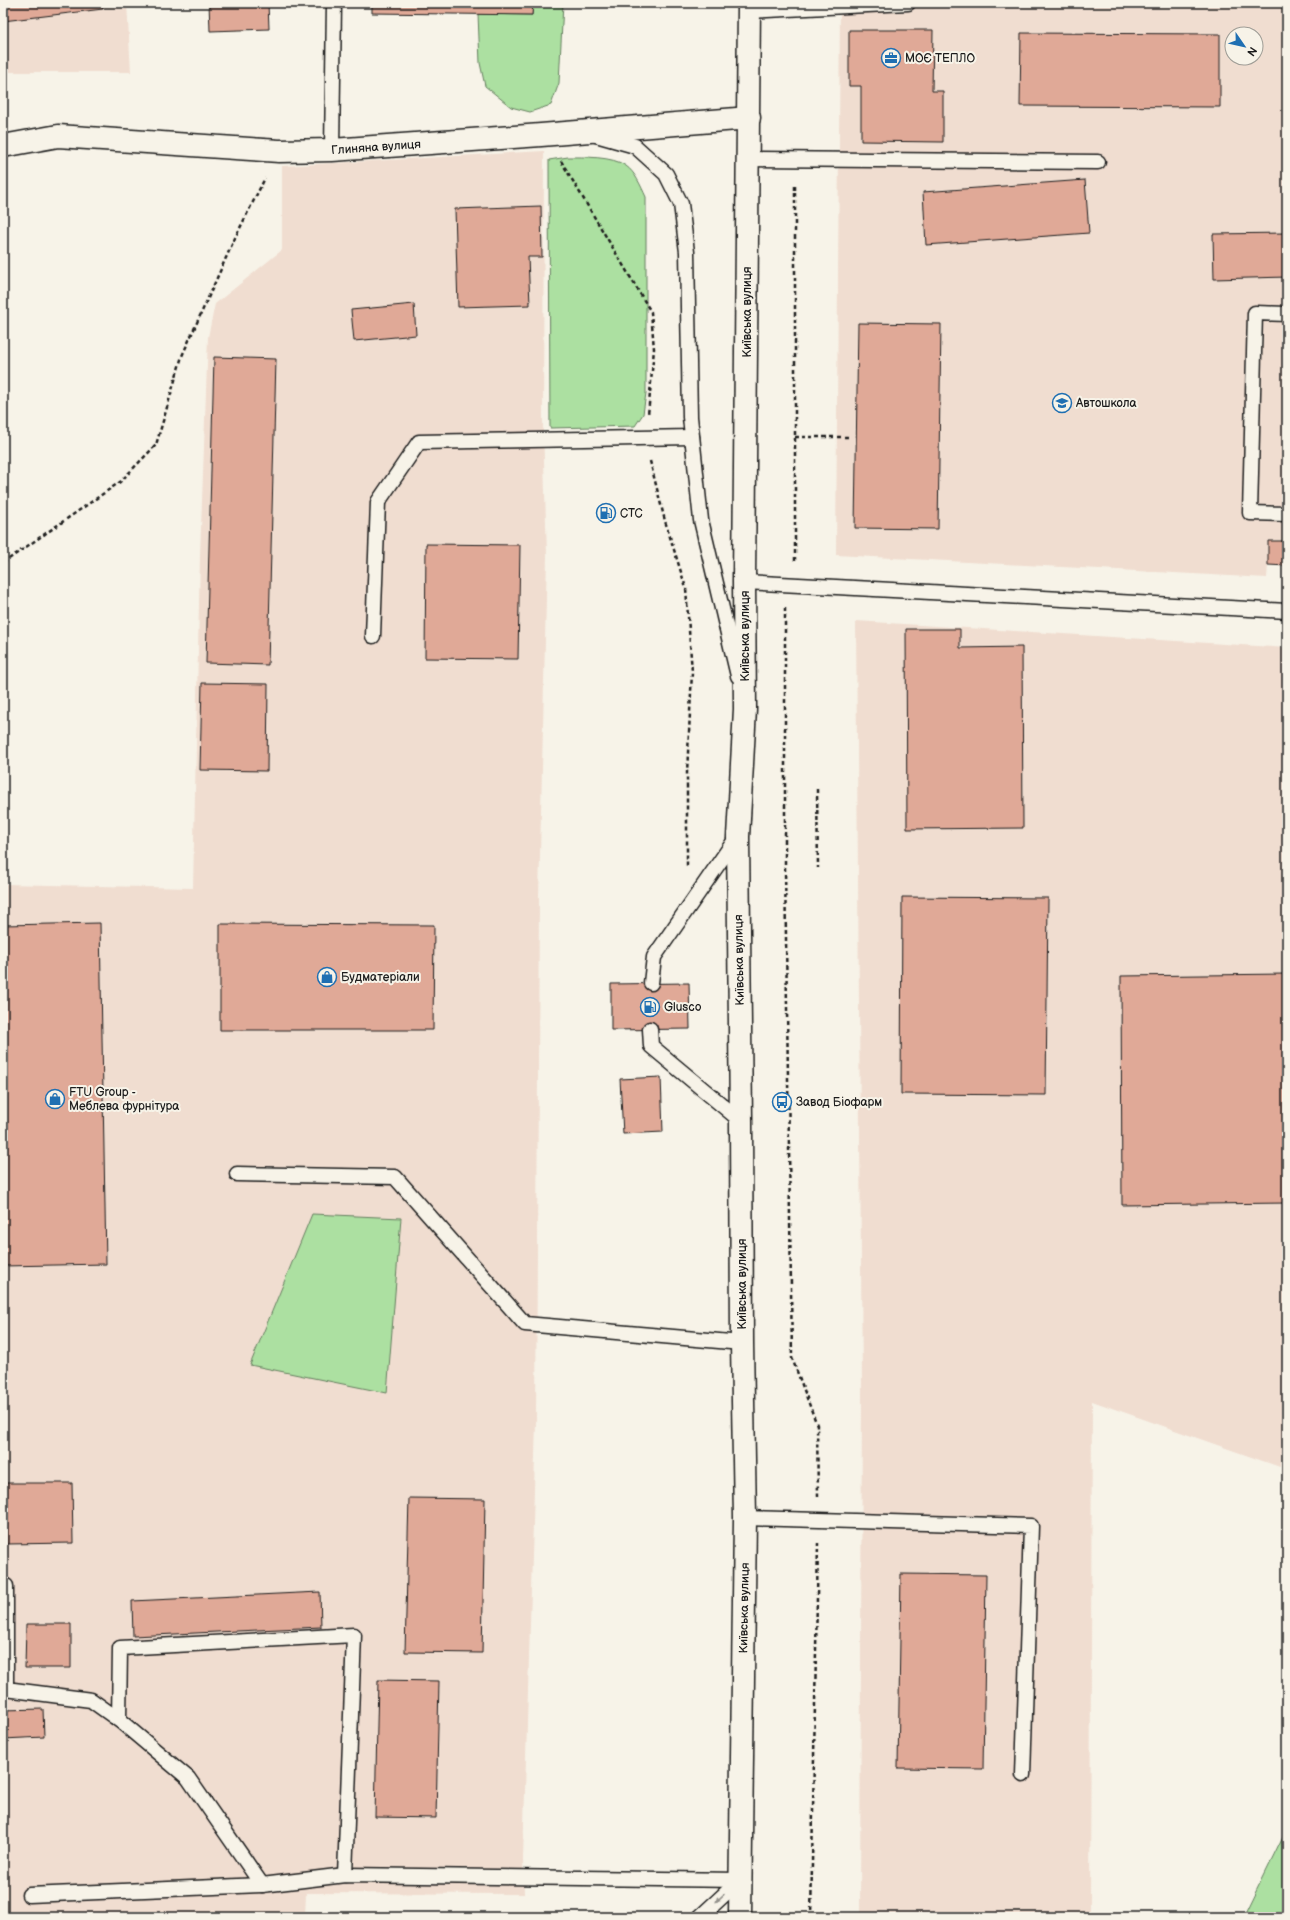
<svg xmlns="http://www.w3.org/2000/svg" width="1290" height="1920" font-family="'Balsamiq Sans',sans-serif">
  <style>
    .built { fill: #f0ddd0; fill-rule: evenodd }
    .green { fill: #ace0a1; stroke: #647e5e }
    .building { fill: #e0a997; stroke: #1c1c1c }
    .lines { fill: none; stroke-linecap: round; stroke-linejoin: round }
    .lane-casing { stroke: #1c1c1c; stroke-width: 17 }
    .secondary-casing { stroke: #1c1c1c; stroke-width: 25 }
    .primary-casing { stroke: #1c1c1c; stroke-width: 25 }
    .path { stroke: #1c1c1c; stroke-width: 2.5; stroke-dasharray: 4 3; stroke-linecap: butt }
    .lane { stroke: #f7f3e8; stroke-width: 14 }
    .secondary { stroke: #f7f3e8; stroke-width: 22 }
    .primary { stroke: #f7f3e8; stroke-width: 22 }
    .oneway { fill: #94928c }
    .labels { text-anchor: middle; stroke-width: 4; stroke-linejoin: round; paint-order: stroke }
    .poi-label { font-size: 12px; fill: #1c1c1c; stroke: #f7f3e8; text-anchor: start }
    .street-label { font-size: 12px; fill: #1c1c1c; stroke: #f7f3e8 }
  </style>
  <rect width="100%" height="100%" fill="#f7f3e8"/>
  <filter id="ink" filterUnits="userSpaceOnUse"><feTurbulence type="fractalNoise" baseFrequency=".025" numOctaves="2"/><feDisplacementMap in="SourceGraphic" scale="8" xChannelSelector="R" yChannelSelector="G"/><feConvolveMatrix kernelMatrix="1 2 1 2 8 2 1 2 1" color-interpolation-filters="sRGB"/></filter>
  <g filter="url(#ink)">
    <g class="built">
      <path d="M3 3H127L131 72H3Z"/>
      <path d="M840 3H1287V566L1268 565 1267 578 836 555ZM1232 34H1256V58H1232Z"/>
      <path d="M544 151 543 429 547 555 539 898 536 1422 523 1859 524 1894 306 1893 305 1917H3V884L193 888 200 556 208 337 215 304 282 250V166Z"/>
      <path d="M856 621 1287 648V1434L1282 1435 1280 1467 1092 1401 1090 1917H860L862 1390Z"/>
    </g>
    <g class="green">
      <path d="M533 3H563L559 83 551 105 530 112 511 107 485 86 480 63 478 14 532 15Z"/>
      <path d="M568 157C583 157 613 156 626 166 635 172 641 186 646 197V393L643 414 635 426 550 428 549 160Z"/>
      <path d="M312 1214 401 1218 387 1393 250 1365Z"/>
      <path d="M1287 1829V1917H1244Z"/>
    </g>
    <g class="building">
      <path d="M3 3H102L103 9 3 21Z"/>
      <path d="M209 3H268L269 29 210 31Z"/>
      <path d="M372 3H533L532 15 372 13Z"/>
      <path d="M849 30H933L932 91H943V142L861 141V86H849Z"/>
      <path d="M1021 33 1220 34V107L1020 106Z"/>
      <path d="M1085 180 1089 233 926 245 923 192Z"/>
      <path d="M541 206 542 257H528L530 305 458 307 455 209Z"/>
      <path d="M1287 233V277L1214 279 1213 234Z"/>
      <path d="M414 304 416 335 354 341 351 310Z"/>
      <path d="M858 323 941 324 938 529 855 528Z"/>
      <path d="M214 357 276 359 268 665 206 663Z"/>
      <path d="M1268 541H1287V566L1268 565Z"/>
      <path d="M426 544 520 545 518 659 425 658Z"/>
      <path d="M906 629H960V648L1022 647 1023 828 907 829Z"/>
      <path d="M202 683 268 684 267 771 200 770Z"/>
      <path d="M902 897 1048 898 1046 1095 901 1094Z"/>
      <path d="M100 923 106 1264 3 1266V925Z"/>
      <path d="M220 924 434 925 433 1030H220Z"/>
      <path d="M1287 974V1203L1122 1205 1121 976Z"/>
      <path d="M689 983 690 1029 611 1030V984Z"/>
      <path d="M661 1077 663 1132 623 1134 620 1079Z"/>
      <path d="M6 1483H72L73 1543 6 1544Z"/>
      <path d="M409 1498 485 1499 482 1653 405 1652Z"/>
      <path d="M901 1574 986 1575 983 1769 898 1768Z"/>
      <path d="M320 1592 321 1627 133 1636 132 1601Z"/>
      <path d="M26 1624H71V1668H25Z"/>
      <path d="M378 1680 439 1681 436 1818 375 1817Z"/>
      <path d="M43 1709 44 1737 3 1739V1710Z"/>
    </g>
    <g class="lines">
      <defs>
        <g id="lane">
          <path d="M749 11 908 3"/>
          <path d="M596 135 635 146 666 174 681 204 687 252 690 417 701 520 738 676"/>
          <path d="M332 150 334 3"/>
          <path d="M748 159 1098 162"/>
          <path d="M1287 314 1255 313 1250 513 1287 514"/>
          <path d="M744 582 1287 611"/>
          <path d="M373 636 378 502 419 442 692 437"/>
          <path d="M651 983 654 957 737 837"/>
          <path d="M650 1029 651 1046 741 1121"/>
          <path d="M237 1174 395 1177 525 1324 742 1343"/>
          <path d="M745 1518 1031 1526 1023 1775"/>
          <path d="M6 1586V1689L91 1700 119 1720"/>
          <path d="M262 1885 188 1778 119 1720 120 1648 354 1635 345 1875"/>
          <path d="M29 1895 262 1885 345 1875 740 1880"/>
          <path d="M700 1917 740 1880"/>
        </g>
        <path id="secondary" d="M3 146 58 136 279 151 332 150 541 135 749 118"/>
        <path id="primary" d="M740 1917 745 1518 742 1343 741 1121 738 837 745 709 744 582 749 3"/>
      </defs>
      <use href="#lane" class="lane-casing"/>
      <use href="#secondary" class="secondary-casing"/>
      <use href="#primary" class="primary-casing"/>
      <g class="path">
        <path d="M561 161 651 312 654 349 648 415"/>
        <path d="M795 437H849"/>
        <path d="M650 461 665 521 686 588 692 672 687 773V867"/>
        <path d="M795 561V184"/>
        <path d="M3 563 120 482 156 445 182 356 234 240 265 178"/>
        <path d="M785 608V868L792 1358 817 1425 818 1496"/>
        <path d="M817 789 818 868"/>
        <path d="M811 1917 818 1543"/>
      </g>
      <use href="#lane" class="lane"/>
      <use href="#secondary" class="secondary"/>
      <use href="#primary" class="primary"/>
    </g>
    <defs><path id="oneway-solid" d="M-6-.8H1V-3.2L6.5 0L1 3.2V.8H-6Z"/></defs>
    <use class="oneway" href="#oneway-solid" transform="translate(720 1898) rotate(137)"/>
  </g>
  <defs>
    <symbol id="office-ring" viewBox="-11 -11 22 22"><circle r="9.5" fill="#f7f3e8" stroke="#1f6fb2" stroke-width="1.5"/><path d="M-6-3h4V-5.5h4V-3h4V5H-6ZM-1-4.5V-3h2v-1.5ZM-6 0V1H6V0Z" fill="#1f6fb2"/></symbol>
    <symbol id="school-ring" viewBox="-11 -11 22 22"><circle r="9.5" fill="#f7f3e8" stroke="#1f6fb2" stroke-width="1.5"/><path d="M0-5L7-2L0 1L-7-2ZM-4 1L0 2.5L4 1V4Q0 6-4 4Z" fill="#1f6fb2"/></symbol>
    <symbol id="fuel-ring" viewBox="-11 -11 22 22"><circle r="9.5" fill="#f7f3e8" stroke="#1f6fb2" stroke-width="1.5"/><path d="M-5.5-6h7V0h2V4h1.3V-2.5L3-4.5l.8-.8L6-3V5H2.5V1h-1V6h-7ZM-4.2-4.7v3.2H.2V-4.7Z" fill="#1f6fb2"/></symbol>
    <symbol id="shop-ring" viewBox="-11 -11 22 22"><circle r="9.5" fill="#f7f3e8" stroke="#1f6fb2" stroke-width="1.5"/><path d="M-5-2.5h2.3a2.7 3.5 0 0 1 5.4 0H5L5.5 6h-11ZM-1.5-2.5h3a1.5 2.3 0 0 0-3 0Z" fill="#1f6fb2"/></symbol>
    <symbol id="bus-ring" viewBox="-11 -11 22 22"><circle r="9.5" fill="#f7f3e8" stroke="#1f6fb2" stroke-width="1.5"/><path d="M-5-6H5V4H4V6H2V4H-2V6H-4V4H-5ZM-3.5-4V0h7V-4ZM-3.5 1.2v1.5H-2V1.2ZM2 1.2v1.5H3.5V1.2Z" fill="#1f6fb2"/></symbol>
  </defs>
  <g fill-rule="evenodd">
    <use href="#office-ring" x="880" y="47" width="22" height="22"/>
    <use href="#school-ring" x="1051" y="392" width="22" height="22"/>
    <use href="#fuel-ring" x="595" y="502" width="22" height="22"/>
    <use href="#shop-ring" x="316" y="966" width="22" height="22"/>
    <use href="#fuel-ring" x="639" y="996" width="22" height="22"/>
    <use href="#shop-ring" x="44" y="1088" width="22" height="22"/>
    <use href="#bus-ring" x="771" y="1091" width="22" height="22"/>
  </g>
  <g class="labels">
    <g class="poi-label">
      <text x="905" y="62">МОЄ ТЕПЛО</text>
      <text x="1076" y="407">Автошкола</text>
      <text x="620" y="517">СТС</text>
      <text x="341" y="981">Будматеріали</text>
      <text x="664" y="1011">Glusco</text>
      <text x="69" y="1096">FTU Group -<tspan x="69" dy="14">Меблева фурнітура</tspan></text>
      <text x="796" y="1106">Завод Біофарм</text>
    </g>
    <g class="street-label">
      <text transform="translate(376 147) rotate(-4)" y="4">Глиняна вулиця</text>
      <text transform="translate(747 312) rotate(-90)" y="4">Київська вулиця</text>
      <text transform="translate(745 636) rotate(-90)" y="4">Київська вулиця</text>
      <text transform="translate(739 960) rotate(-91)" y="4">Київська вулиця</text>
      <text transform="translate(742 1284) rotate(-90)" y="4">Київська вулиця</text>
      <text transform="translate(744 1608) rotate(-89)" y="4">Київська вулиця</text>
    </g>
  </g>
  <rect width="1290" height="1920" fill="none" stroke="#f7f3e8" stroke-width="16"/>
  <rect x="8" y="8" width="1274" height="1904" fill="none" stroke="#1c1c1c" stroke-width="1.5" filter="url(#ink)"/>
  <g transform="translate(1244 46) rotate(124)"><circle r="19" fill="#f7f3e8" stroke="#9f9d96"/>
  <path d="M0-3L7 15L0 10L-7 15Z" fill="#1f6fb2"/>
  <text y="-6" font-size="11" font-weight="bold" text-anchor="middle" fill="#1c1c1c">N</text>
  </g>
</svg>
